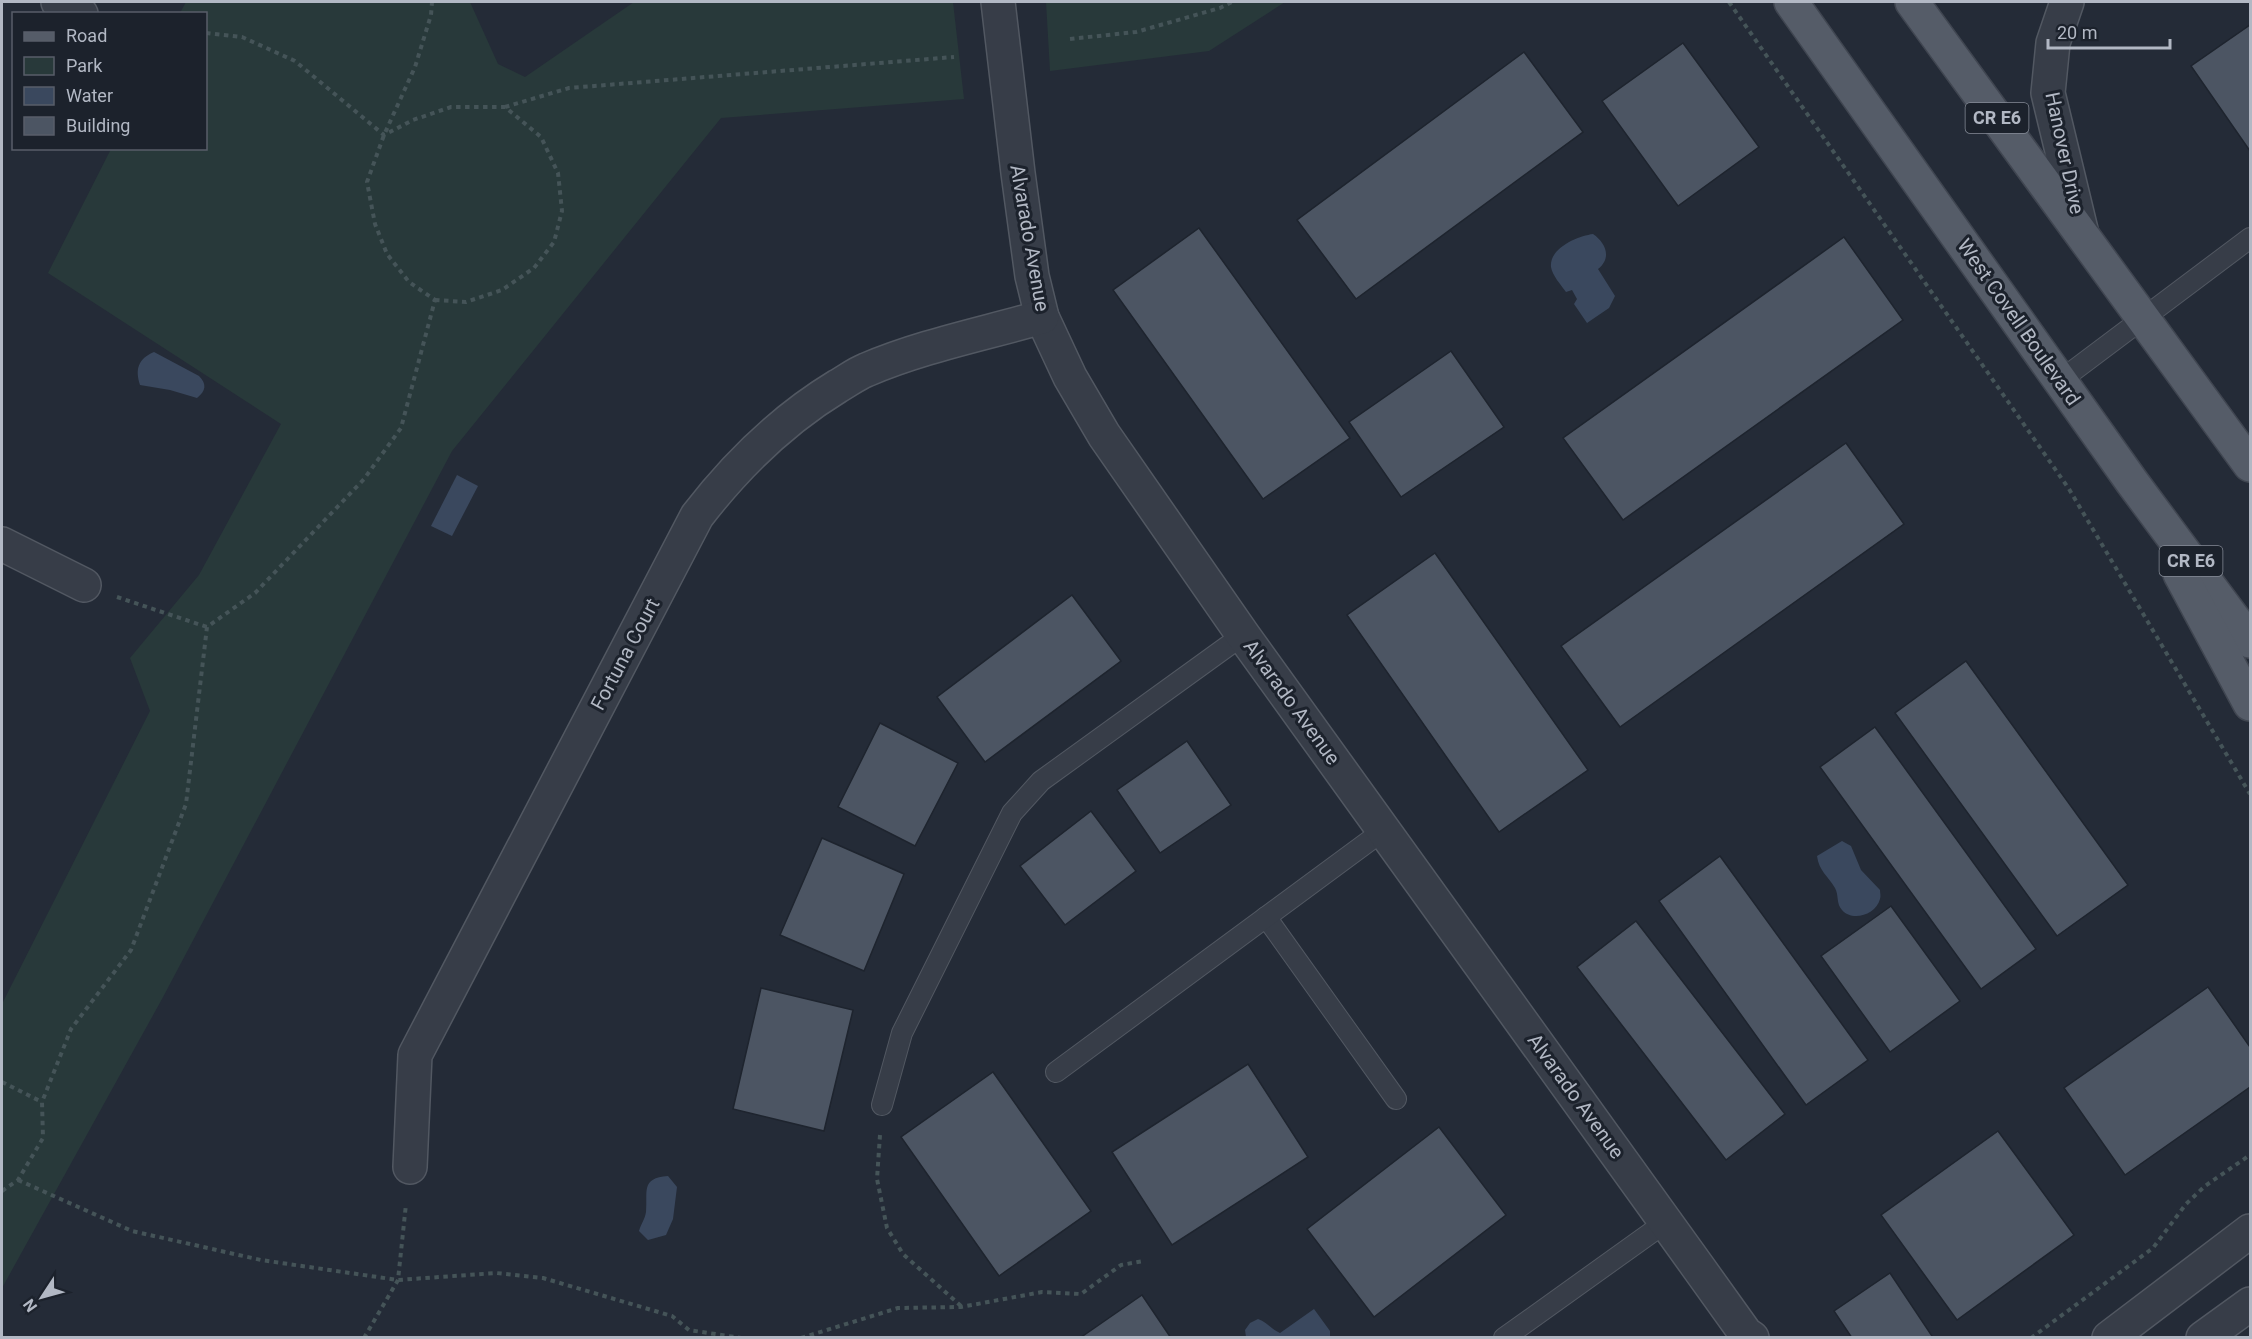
<svg xmlns="http://www.w3.org/2000/svg" width="2252" height="1339" font-family="Roboto,sans-serif">
  <style>
    .green { fill: #28393a }
    .water { fill: #3a485e }
    .building { fill: #4c5563; stroke: #1e242e; stroke-width: 1.5 }
    .lines { fill: none; stroke-linecap: round; stroke-linejoin: round }
    .service-casing { stroke: #525862; stroke-width: 22 }
    .minor-casing { stroke: #525862; stroke-width: 36 }
    .tertiary-casing { stroke: #525862; stroke-width: 36 }
    .primary-casing { stroke: #404651; stroke-width: 36 }
    .path { stroke: #455458; stroke-width: 4; stroke-dasharray: 4.5 4.5; stroke-linecap: butt }
    .service { stroke: #373d48; stroke-width: 20 }
    .minor { stroke: #373d48; stroke-width: 33 }
    .tertiary { stroke: #373d48; stroke-width: 33 }
    .primary { stroke: #555c68; stroke-width: 33 }
    .labels { text-anchor: middle; stroke-width: 6; stroke-linejoin: round; paint-order: stroke }
    .shield { fill: #1c222c; stroke: #858b96; stroke-width: 1.5 }
    .shield-label { font-size: 18px; font-weight: bold; fill: #b2b8c4 }
    .street-label { font-size: 20px; fill: #b2b8c4; stroke: #1c222c }
  </style>
  <rect width="100%" height="100%" fill="#242b37"/>
  <g class="green">
    <path d="M186 2H470L498 64 525 77 634 2H953L964 99 721 118 452 451 162 999 2 1288V1004L150 711 130 658 199 575 281 424 48 273 111 149 206 148V14L180 13Z"/>
    <path d="M1046 2H1285L1209 51 1050 71Z"/>
  </g>
  <g class="water">
    <path d="M1593 234C1606 243 1612 258 1598 269L1615 296 1609 308 1587 323 1574 304 1577 299 1572 290 1566 292C1561 285 1552 275 1551 267 1549 248 1578 236 1593 234Z"/>
    <path d="M154 352 199 376C207 384 206 391 197 398L170 390 140 385C135 369 138 359 154 352Z"/>
    <path d="M457 475 478 486 452 536 431 526Z"/>
    <path d="M1842 841 1851 846 1861 870 1880 890C1880 893 1881 896 1880 899 1876 915 1852 922 1842 910 1836 904 1839 895 1835 888 1828 876 1819 871 1817 856Z"/>
    <path d="M668 1176 677 1187 673 1219 666 1235 648 1240 639 1231C641 1224 645 1219 646 1212 648 1192 640 1178 668 1176Z"/>
    <path d="M1314 1309 1330 1331V1337H1246L1245 1330 1250 1323 1258 1319C1267 1322 1271 1329 1280 1333Z"/>
  </g>
  <g class="building">
    <path d="M2250 25V151L2191 66Z"/>
    <path d="M1683 43 1759 147 1678 206 1602 101Z"/>
    <path d="M1524 52 1583 132 1356 299 1297 220Z"/>
    <path d="M1199 228 1350 438 1263 499 1113 290Z"/>
    <path d="M1844 237 1903 320 1623 520 1563 438Z"/>
    <path d="M1451 351 1504 427 1401 497 1349 422Z"/>
    <path d="M1846 443 1904 524 1620 727 1561 646Z"/>
    <path d="M1435 553 1588 770 1499 832 1347 615Z"/>
    <path d="M1072 595 1121 661 985 762 937 697Z"/>
    <path d="M1966 661 2128 885 2057 936 1895 713Z"/>
    <path d="M880 723 958 763 915 846 838 807Z"/>
    <path d="M1875 727 2036 949 1981 989 1820 767Z"/>
    <path d="M1187 741 1231 805 1160 853 1117 790Z"/>
    <path d="M1091 811 1136 871 1065 925 1020 866Z"/>
    <path d="M822 838 904 874 864 971 780 935Z"/>
    <path d="M1720 856 1868 1060 1806 1105 1659 901Z"/>
    <path d="M1891 906 1960 1001 1890 1052 1821 956Z"/>
    <path d="M1636 921 1785 1114 1726 1160 1577 967Z"/>
    <path d="M2208 987 2250 1047V1087L2125 1175 2064 1088Z"/>
    <path d="M761 988 853 1010 824 1131 733 1109Z"/>
    <path d="M1248 1064 1308 1157 1172 1245 1112 1152Z"/>
    <path d="M993 1072 1091 1211 999 1276 901 1137Z"/>
    <path d="M1439 1127 1506 1215 1374 1317 1307 1229Z"/>
    <path d="M1998 1131 2074 1235 1957 1320 1881 1215Z"/>
    <path d="M1890 1273 1932 1336 1929 1338H1852L1834 1311Z"/>
    <path d="M1142 1295 1171 1338H1080Z"/>
  </g>
  <g class="lines">
    <defs>
      <g id="service">
        <path d="M2061 380 2250 238"/>
        <path d="M1266 917 1396 1099"/>
        <path d="M1056 1072 1384 830"/>
        <path d="M882 1105 902 1033 1012 813 1041 781 1243 635"/>
        <path d="M1504 1338 1666 1222"/>
      </g>
      <g id="minor">
        <path d="M58 2 81 14"/>
        <path d="M998 2 1018 173 1032 276 1042 317 1070 377 1104 435 1243 635 1698 1267 1746 1334 1752 1338"/>
        <path d="M2067 2 2053 43 2048 93 2082 234"/>
        <path d="M2 544 84 585"/>
        <path d="M410 1167 415 1055 697 516C737 464 782 420 838 386 847 381 856 374 866 370 922 346 983 334 1042 317"/>
      </g>
      <g id="tertiary">
        <path d="M2109 1338 2250 1231"/>
        <path d="M2203 1338 2250 1304"/>
      </g>
      <g id="primary">
        <path d="M1791 2 2132 482 2250 641"/>
        <path d="M1912 2 2250 465"/>
        <path d="M2180 574 2250 704"/>
      </g>
    </defs>
    <use href="#service" class="service-casing"/>
    <use href="#minor" class="minor-casing"/>
    <use href="#tertiary" class="tertiary-casing"/>
    <use href="#primary" class="primary-casing"/>
    <g class="path">
      <path d="M1729 2 2069 489 2250 794"/>
      <path d="M206 33 242 37 295 61 384 135 413 120 451 107H505L541 137 558 173 562 211 554 242 534 268 502 290 466 302 435 300"/>
      <path d="M1070 39 1136 32 1220 8 1232 2"/>
      <path d="M505 107 569 88 954 57"/>
      <path d="M117 597 207 627"/>
      <path d="M2 1082 42 1102"/>
      <path d="M880 1135 877 1179 887 1228 903 1254 961 1306"/>
      <path d="M18 1180 132 1231 261 1260 398 1280 496 1273 543 1278 672 1316 689 1330 741 1338"/>
      <path d="M2 1191 18 1180 43 1138 42 1102 71 1029 131 950 186 804 207 627 255 593 364 479 401 428 435 300 409 282 387 254 375 224 367 182 384 135 415 67 431 15 432 2"/>
      <path d="M364 1338 398 1280 406 1204"/>
      <path d="M801 1338 898 1308 961 1307 1042 1292 1081 1294 1121 1265 1144 1261"/>
      <path d="M2031 1338 2153 1248 2186 1204 2205 1186 2250 1155"/>
    </g>
    <use href="#service" class="service"/>
    <use href="#minor" class="minor"/>
    <use href="#tertiary" class="tertiary"/>
    <use href="#primary" class="primary"/>
  </g>
  <g class="labels">
    <g class="shield">
      <rect x="1965.5" y="103" width="63" height="30" rx="4.5"/>
      <rect x="2159.5" y="546" width="63" height="30" rx="4.5"/>
    </g>
    <g class="shield-label">
      <text x="1997" y="124">CR E6</text>
      <text x="2191" y="567">CR E6</text>
    </g>
    <g class="street-label">
      <text transform="translate(2065 153) rotate(78)" y="7">Hanover Drive</text>
      <text transform="translate(1030 238) rotate(80)" y="7">Alvarado Avenue</text>
      <text transform="translate(2019 322) rotate(55)" y="7">West Covell Boulevard</text>
      <text transform="translate(625 654) rotate(-62)" y="7">Fortuna Court</text>
      <text transform="translate(1292 702) rotate(54)" y="7">Alvarado Avenue</text>
      <text transform="translate(1576 1096) rotate(54)" y="7">Alvarado Avenue</text>
    </g>
  </g>
  <rect width="2252" height="1339" fill="none" stroke="#b2b8c4" stroke-width="6"/>
  <rect x="12" y="12" width="195" height="138" fill="#1c222c" stroke="#585e69" stroke-width="1.5"/>
  <rect x="24" y="32" width="30" height="9" fill="#555c68" stroke="#585e69" stroke-width="1.5"/>
  <text x="66" y="42" font-size="18" fill="#b2b8c4">Road</text>
  <rect x="24" y="57" width="30" height="18" fill="#28393a" stroke="#585e69" stroke-width="1.5"/>
  <text x="66" y="72" font-size="18" fill="#b2b8c4">Park</text>
  <rect x="24" y="87" width="30" height="18" fill="#3a485e" stroke="#585e69" stroke-width="1.5"/>
  <text x="66" y="102" font-size="18" fill="#b2b8c4">Water</text>
  <rect x="24" y="117" width="30" height="18" fill="#4c5563" stroke="#585e69" stroke-width="1.5"/>
  <text x="66" y="132" font-size="18" fill="#b2b8c4">Building</text>
  <g transform="translate(42 1297) rotate(234)" stroke="#1c222c" stroke-width="4.5" paint-order="stroke">
  <path d="M0-4.5L10 22L0 15L-10 22Z" fill="#b2b8c4"/>
  <text y="-9" font-size="16" font-weight="bold" text-anchor="middle" fill="#b2b8c4">N</text>
  </g>
  <path d="M2048 39v9h122v-9" fill="none" stroke="#b2b8c4" stroke-width="3"/>
  <text x="2057" y="39" font-size="18" fill="#b2b8c4" stroke="#1c222c" stroke-width="4.5" paint-order="stroke">20 m</text>
</svg>
